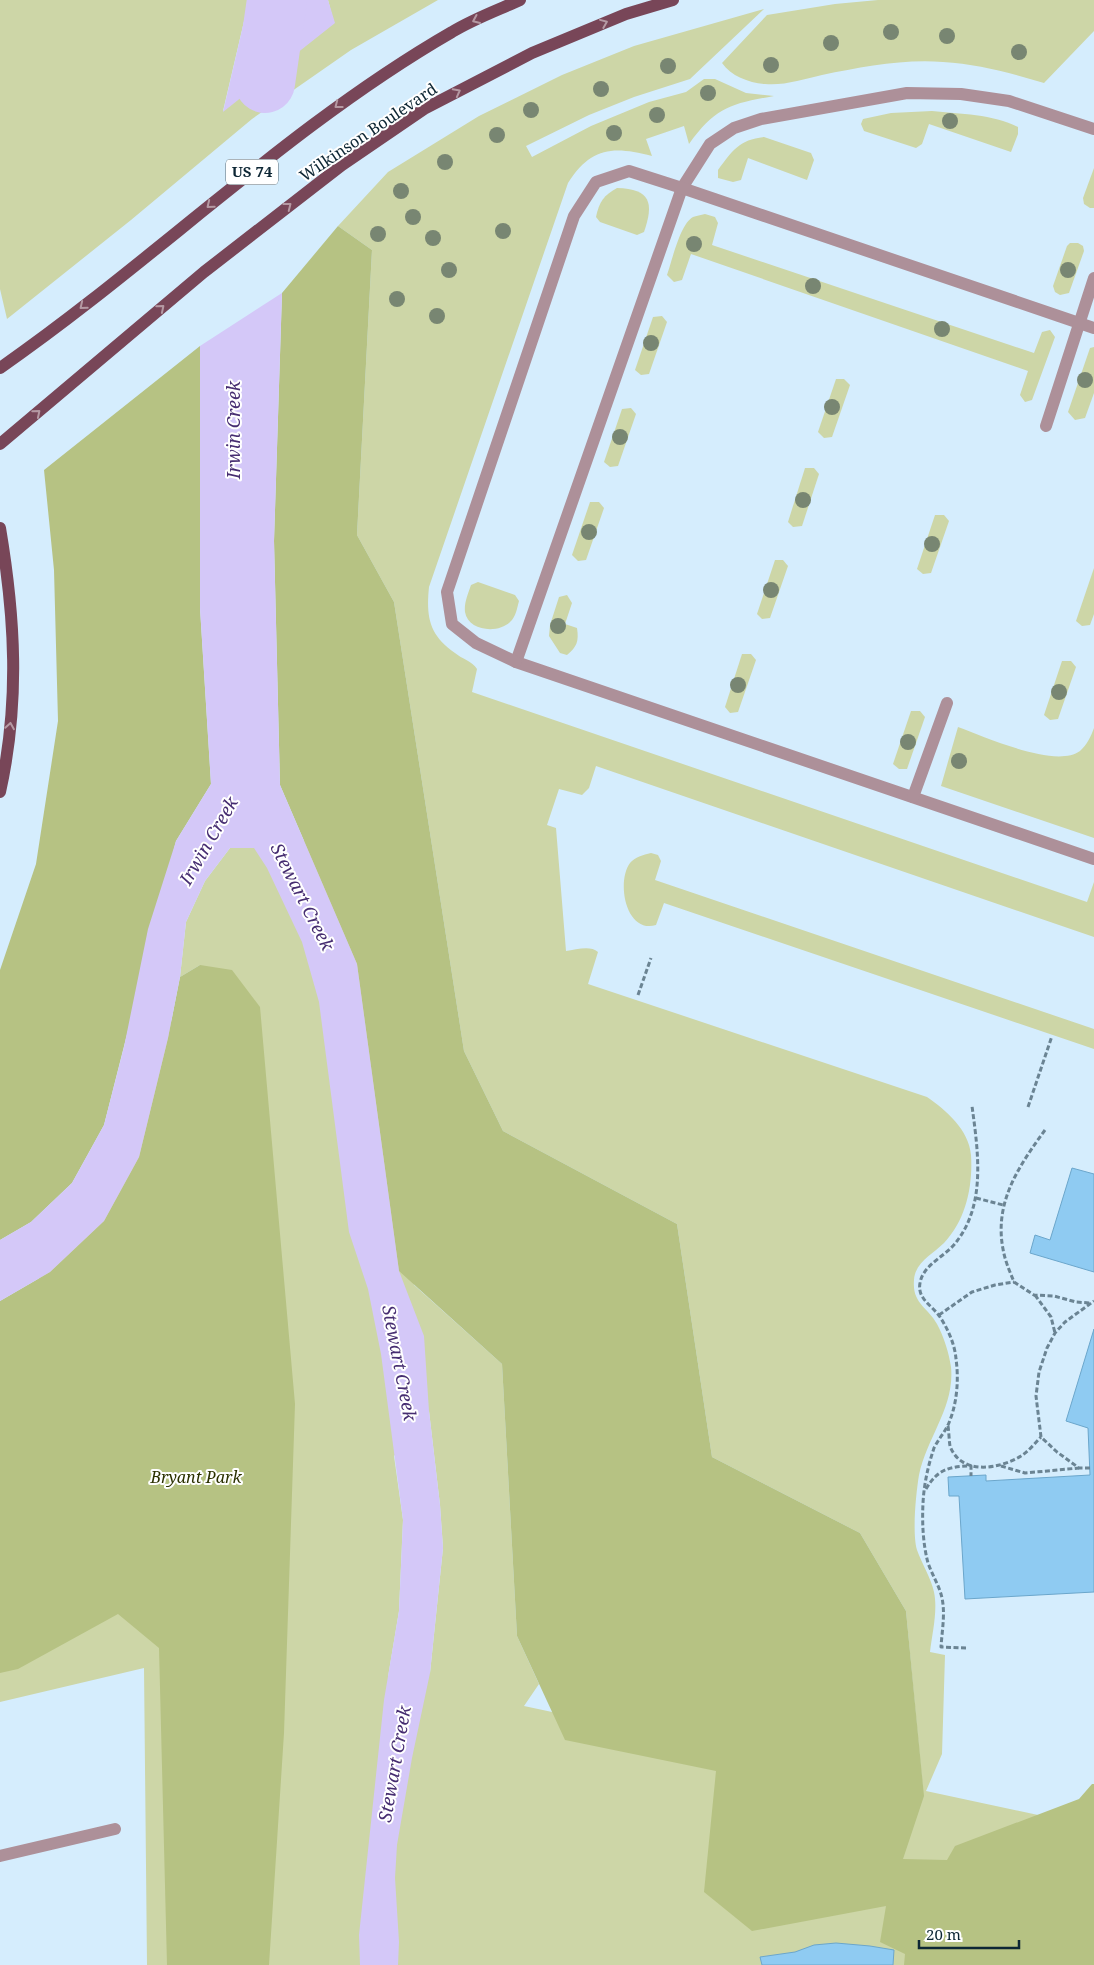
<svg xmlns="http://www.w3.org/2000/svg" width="1094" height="1965" font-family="'Noto Serif',serif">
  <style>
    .green { fill: #cdd6a7; fill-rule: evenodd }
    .forest { fill: #b6c283 }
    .water { fill: #d4c8f8 }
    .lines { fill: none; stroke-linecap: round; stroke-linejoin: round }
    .river { stroke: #d4c8f8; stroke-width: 60 }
    .building { fill: #8fcbf2; stroke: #6ba6cb }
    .path { stroke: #6b8493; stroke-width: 3; stroke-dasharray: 5 2.5; stroke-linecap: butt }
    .service { stroke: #ad9099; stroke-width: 12 }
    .primary { stroke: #784658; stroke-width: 12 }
    .tree { fill: #788672 }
    .oneway { stroke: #b599a3 }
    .labels { text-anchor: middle; stroke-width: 4; stroke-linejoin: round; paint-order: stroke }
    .shield { fill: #fff; stroke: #566771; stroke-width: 1 }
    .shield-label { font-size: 15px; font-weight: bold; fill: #0d2634 }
    .street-label { font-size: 16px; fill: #0d2634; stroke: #fff }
    .park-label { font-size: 16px; font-style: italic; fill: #2b3100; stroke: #fff }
    .water-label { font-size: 18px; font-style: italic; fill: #462d71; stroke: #fff }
  </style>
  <rect width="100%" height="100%" fill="#d5edfd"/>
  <g class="green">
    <path d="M0 0H249L223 111 334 23 328 0H438L351 50 252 119 131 220 7 319 0 289Z"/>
    <path d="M878 0H1094V31L1044 83C1011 73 978 64 943 62 902 59 862 67 822 75 804 79 783 86 765 84 749 83 731 76 722 63L767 15 835 4Z"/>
    <path d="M764 9 690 79 634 97 589 115 526 146 532 157 591 126 649 102 686 92 704 79H715L746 93 774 96C730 104 716 107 689 144L684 126 646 139 652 156C613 146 591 147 568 183L429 587C426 617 429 635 455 653 462 659 472 661 477 669L472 692 1087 902 1094 882V937L596 766 589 788 582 795 559 789 547 825 556 828 566 951C576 950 590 945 598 952L588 984 927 1097C946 1110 969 1130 971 1155 973 1186 966 1220 944 1243 933 1254 915 1262 914 1280 912 1304 928 1307 937 1324 944 1337 949 1353 951 1367 955 1407 927 1437 919 1475 916 1493 912 1533 917 1550 922 1564 931 1578 934 1592 938 1611 932 1634 930 1652L945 1655 942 1754 926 1791 1094 1827V1965H147L144 1668 0 1702V1354L200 965 180 977 186 922 205 881 230 848H254L347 834 414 1285 502 1364 517 1636 539 1684 524 1706 923 1791 906 1611 860 1533 712 1457 677 1224 503 1131 464 1051 394 602 357 535 372 250 338 226 388 172 479 116 562 75 634 46ZM429 1411 440 1505 443 1548 430 1673 388 1677 399 1611 403 1520 394 1456Z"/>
    <path d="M932 111C960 114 993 114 1018 127V134L1011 152 929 124 922 144 916 148 864 131 861 124 863 119 891 113Z"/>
    <path d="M764 137 811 153 814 160 807 180 748 158 741 180 733 182 718 178V170C733 150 739 140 764 137Z"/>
    <path d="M1094 168V208H1090L1084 204 1083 198Z"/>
    <path d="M617 188C651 189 654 203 644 232L637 235 600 222 596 217C599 202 604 195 617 188Z"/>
    <path d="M705 214 715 217 718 223 712 245 1034 353 1042 332 1050 330 1055 337 1032 400 1025 402 1020 395 1028 371 691 254 682 280 674 282 667 275C672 261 680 224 693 217 696 216 701 215 705 214Z"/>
    <path d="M1070 243H1078L1083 246 1084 251 1069 293 1060 295 1055 292 1053 286 1067 246Z"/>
    <path d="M662 316 667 322 649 374 641 375 635 370 653 317Z"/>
    <path d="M1094 347V393L1085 418 1075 420 1068 412 1090 348Z"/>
    <path d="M836 379H844L850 385 832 437 824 438 818 432Z"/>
    <path d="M631 408 636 414 618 466 610 467 604 462 622 409Z"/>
    <path d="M805 468H814L819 474 802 526 793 527 788 522Z"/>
    <path d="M590 502H599L604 508 586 560 578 561 572 555Z"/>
    <path d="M935 515H944L949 521 931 573 923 574 917 569Z"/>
    <path d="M775 560H783L788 566 770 618 762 619 757 614Z"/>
    <path d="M1094 568V614L1090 625 1082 626 1076 621Z"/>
    <path d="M478 582 515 595 519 601C517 608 516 617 510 622 498 634 468 631 465 612 464 603 468 594 471 585Z"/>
    <path d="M567 595 572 603 565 624 577 628C579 641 577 647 567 655L560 653 549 636 550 625 559 597Z"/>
    <path d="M742 654H751L756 660 738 712 730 713 725 707Z"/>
    <path d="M1062 661H1071L1076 667 1058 719 1050 720 1044 715Z"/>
    <path d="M911 711H920L925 717 907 769H899L893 764Z"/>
    <path d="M958 727C986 737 1055 769 1080 751 1087 745 1091 736 1094 728V838L941 786Z"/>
    <path d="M651 853 658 855 661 861 655 880 1094 1029V1049L664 903 656 925C626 934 616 882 630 863 635 857 643 855 651 853Z"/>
  </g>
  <g class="forest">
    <path d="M338 226 372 250 357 535 394 602 464 1051 503 1131 677 1224 712 1457 860 1533 906 1611 924 1796 903 1859 947 1860 955 1846 1079 1799 1092 1784H1094V1965H904L905 1954 880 1942 886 1906 752 1931 704 1892 716 1771 565 1740 517 1636 502 1364 399 1271 357 964 280 785 274 541 282 293Z"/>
    <path d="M200 346V608L211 784 176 841 104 1125 72 1183 31 1222 0 1240V970L36 864 58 721 54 570 44 470Z"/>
    <path d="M200 965 232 970 260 1007 295 1404 284 1733 269 1965H167L159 1648 118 1614 18 1669 0 1673V1301L50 1272 104 1221 139 1157 168 1038 180 977Z"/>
  </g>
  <g class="water">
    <path d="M249 0H328L335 23 223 112Z"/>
    <path d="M282 293 274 541 280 785 357 964 399 1271 424 1336 429 1411 440 1505 443 1548 430 1673 412 1758 397 1845 395 1878 399 1942 398 1965H360L359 1935 384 1700 399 1611 403 1520 381 1354 368 1289 349 1232 319 1002 302 942 267 868 254 848H230L205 881 186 922 180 977 168 1038 139 1157 104 1221 50 1272 0 1301V1240L31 1222 72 1183 104 1125 124 1047 148 929 176 841 211 784 200 608V346Z"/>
  </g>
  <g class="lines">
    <path class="river" d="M265 83 277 0"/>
  </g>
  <g class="building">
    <path d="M1072 1168 1094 1174V1272L1030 1253 1035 1235 1050 1240Z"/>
    <path d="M1094 1329V1592L965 1599 959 1496H949L948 1477 986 1475V1481L1090 1475 1088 1428 1066 1421Z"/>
    <path d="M836 1943 870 1946 894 1950 893 1965H762L760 1957 795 1952 814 1945Z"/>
  </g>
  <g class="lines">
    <g class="path">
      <path d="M638 995 651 958"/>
      <path d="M1028 1107 1052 1036"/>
      <path d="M1045 1130C1019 1166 994 1202 1003 1249 1005 1261 1010 1272 1014 1282L1034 1295 1054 1296 1076 1302 1091 1303"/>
      <path d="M976 1198 1003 1205"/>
      <path d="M1035 1295 1051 1317 1055 1333"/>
      <path d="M939 1315 972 1292 995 1285 1014 1282"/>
      <path d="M948 1426C949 1432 949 1440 950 1446 961 1476 1000 1469 1021 1456 1029 1451 1035 1443 1041 1437"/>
      <path d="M1001 1466 1025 1473 1079 1468"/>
      <path d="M1090 1468H1079L1057 1452 1041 1437 1036 1396 1039 1372 1047 1348 1055 1333 1065 1322 1094 1301"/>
      <path d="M926 1489C937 1470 949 1466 971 1466V1476"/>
      <path d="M966 1648 941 1647C942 1630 946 1611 941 1594 938 1584 932 1574 928 1563 923 1544 922 1523 923 1503 924 1484 928 1466 934 1448 938 1440 944 1433 948 1425 957 1405 959 1380 956 1359 955 1345 948 1329 940 1317 932 1305 917 1299 920 1283 923 1264 947 1256 957 1241 986 1203 978 1151 972 1106"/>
    </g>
    <g class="service">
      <path d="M1094 129 1009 101 961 94 907 93 761 119 734 128 710 144 682 188 516 662 1094 859"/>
      <path d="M1046 426 1094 278"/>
      <path d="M516 662 476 643 452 624 447 592 574 216 596 182 629 171 682 188 1094 328"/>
      <path d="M913 797 947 703"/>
      <path d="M0 1856 115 1829"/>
    </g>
    <g class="primary">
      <path d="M0 368C154 261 289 126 452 32 473 19 498 10 520 0"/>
      <path d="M0 444 204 272 342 165 424 109 532 53 626 14 673 0"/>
      <path d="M0 528C15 617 20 702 0 792"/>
    </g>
  </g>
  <g class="tree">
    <circle cx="891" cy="32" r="8"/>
    <circle cx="947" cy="36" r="8"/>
    <circle cx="831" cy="43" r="8"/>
    <circle cx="1019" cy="52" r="8"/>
    <circle cx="771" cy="65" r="8"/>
    <circle cx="668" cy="66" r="8"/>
    <circle cx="601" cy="89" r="8"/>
    <circle cx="708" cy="93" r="8"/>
    <circle cx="531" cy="110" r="8"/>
    <circle cx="657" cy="115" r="8"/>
    <circle cx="950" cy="121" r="8"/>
    <circle cx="614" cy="133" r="8"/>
    <circle cx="497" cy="135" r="8"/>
    <circle cx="445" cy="162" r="8"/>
    <circle cx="401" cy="191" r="8"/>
    <circle cx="413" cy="217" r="8"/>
    <circle cx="503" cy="231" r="8"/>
    <circle cx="378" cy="234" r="8"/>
    <circle cx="433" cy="238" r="8"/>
    <circle cx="694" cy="244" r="8"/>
    <circle cx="449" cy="270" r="8"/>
    <circle cx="1068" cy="270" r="8"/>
    <circle cx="813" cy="286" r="8"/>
    <circle cx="397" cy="299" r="8"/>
    <circle cx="437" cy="316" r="8"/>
    <circle cx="942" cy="329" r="8"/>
    <circle cx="651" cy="343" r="8"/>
    <circle cx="1085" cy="380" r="8"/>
    <circle cx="832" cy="407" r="8"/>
    <circle cx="620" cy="437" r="8"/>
    <circle cx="803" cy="500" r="8"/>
    <circle cx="589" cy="532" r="8"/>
    <circle cx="932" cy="544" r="8"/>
    <circle cx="771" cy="590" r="8"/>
    <circle cx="558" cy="626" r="8"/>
    <circle cx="738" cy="685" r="8"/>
    <circle cx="1059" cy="692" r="8"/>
    <circle cx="908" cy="742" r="8"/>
    <circle cx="959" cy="761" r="8"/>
  </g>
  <defs><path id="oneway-chevron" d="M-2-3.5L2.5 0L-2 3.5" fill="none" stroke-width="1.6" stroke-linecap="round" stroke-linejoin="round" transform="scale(1.25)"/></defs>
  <g class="oneway">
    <use href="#oneway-chevron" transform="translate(476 20) rotate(156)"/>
    <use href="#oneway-chevron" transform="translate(604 23) rotate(-22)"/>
    <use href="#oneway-chevron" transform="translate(457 92) rotate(-28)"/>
    <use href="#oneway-chevron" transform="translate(338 105) rotate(142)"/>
    <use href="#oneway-chevron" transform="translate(210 205) rotate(141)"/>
    <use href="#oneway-chevron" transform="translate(288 206) rotate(-38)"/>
    <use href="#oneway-chevron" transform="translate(83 306) rotate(141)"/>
    <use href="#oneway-chevron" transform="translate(161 308) rotate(-40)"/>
    <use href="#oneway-chevron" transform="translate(37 413) rotate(-40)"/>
    <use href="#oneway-chevron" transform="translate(10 726) rotate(-81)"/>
  </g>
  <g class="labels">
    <rect class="shield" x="226" y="159.5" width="52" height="25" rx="4"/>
    <g class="shield-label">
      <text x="252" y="177">US 74</text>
    </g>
    <g class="street-label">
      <text transform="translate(368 132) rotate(-34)" y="6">Wilkinson Boulevard</text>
    </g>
    <g class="park-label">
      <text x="196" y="1483">Bryant Park</text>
    </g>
    <g class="water-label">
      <text transform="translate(234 430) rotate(-90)" y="6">Irwin Creek</text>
      <text transform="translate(209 841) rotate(-60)" y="6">Irwin Creek</text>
      <text transform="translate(302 897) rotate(63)" y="6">Stewart Creek</text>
      <text transform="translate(399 1363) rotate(79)" y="6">Stewart Creek</text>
      <text transform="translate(395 1764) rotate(-80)" y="6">Stewart Creek</text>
    </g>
  </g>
  <path d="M919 1940v8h100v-8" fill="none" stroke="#0d2634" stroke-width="2.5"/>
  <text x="926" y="1940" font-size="15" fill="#0d2634" stroke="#ffffff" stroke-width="4" paint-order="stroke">20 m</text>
</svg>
